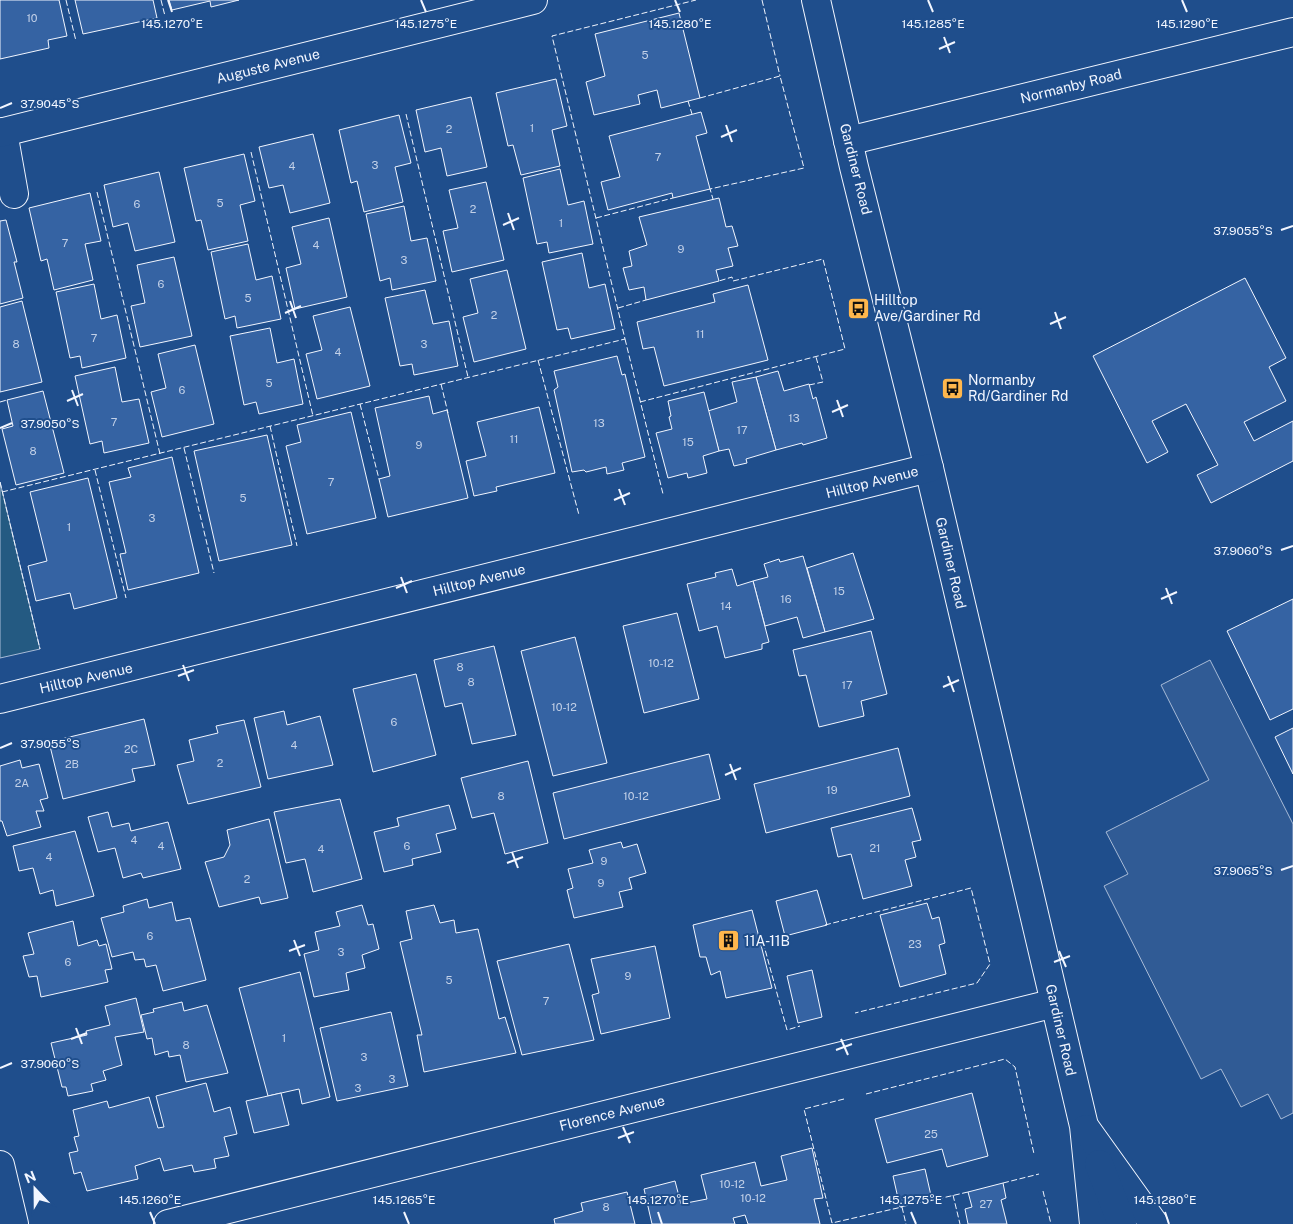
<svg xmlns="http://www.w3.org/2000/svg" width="1293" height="1224" font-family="'Public Sans',sans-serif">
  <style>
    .green { fill: #245a82; stroke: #a8bbd7 }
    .parking { fill: #305b95; stroke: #a8bbd7 }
    .building { fill: #3563a3; stroke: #f2f6ff }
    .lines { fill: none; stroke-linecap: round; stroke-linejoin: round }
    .minor-casing { stroke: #f2f6ff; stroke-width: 30 }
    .minor { stroke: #1f4e8c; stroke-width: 28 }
    .fence { stroke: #f2f6ff; stroke-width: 1; stroke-dasharray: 6 2.5; stroke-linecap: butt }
    .ticks { fill: none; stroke: #f2f6ff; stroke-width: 2 }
    .labels { text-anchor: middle; stroke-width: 4; stroke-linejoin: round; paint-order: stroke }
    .number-label { font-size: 11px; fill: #c3d1e8 }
    .street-label { font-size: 14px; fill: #f2f6ff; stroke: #1f4e8c }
    .poi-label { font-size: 14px; fill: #f2f6ff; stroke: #1f4e8c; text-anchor: start }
    .ticks-label { font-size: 12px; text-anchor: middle; fill: #f2f6ff; stroke: #1f4e8c; stroke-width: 4; stroke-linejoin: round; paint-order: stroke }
  </style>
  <rect width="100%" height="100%" fill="#1f4e8c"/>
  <path class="green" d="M0 482 40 649 0 658Z"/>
  <path class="parking" d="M1210 660 1293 824V1113L1281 1119 1268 1094 1241 1107 1221 1069 1201 1079 1104 886 1128 874 1106 832 1209 780 1161 685Z"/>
  <g class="building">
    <path d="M0 0H59L67 36 48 40 49 48 0 59Z"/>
    <path d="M75 0H153L157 18 83 34Z"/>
    <path d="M169 0H239L211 7 210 1 172 10Z"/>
    <path d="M679 13 700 98 661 108 657 90 638 95 640 104 594 115 586 82 605 76 595 34Z"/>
    <path d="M556 79 567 126 552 130 560 166 521 175 513 145 508 146 496 93Z"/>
    <path d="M471 97 487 167 447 176 441 148 425 152 416 110Z"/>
    <path d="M701 112 707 133 696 136 710 189 673 198 672 193 608 210 601 182 620 177 609 136Z"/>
    <path d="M399 115 411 163 395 167 403 202 364 212 357 181 351 183 339 130Z"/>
    <path d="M313 134 330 203 290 213 283 185 269 188 259 147Z"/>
    <path d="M244 154 255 201 240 205 248 241 208 250 201 220 196 221 184 168Z"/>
    <path d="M560 169 568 205 584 201 593 244 549 253 547 242 537 244 523 178Z"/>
    <path d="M159 172 175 242 135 251 128 223 113 227 104 185Z"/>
    <path d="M486 182 504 260 452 272 443 231 458 228 449 190Z"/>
    <path d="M90 193 101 241 85 244 93 280 54 290 47 259 41 261 29 208Z"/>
    <path d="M719 198 726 227 732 226 738 246 728 248 733 266 716 270 719 281 646 300 644 287 629 290 623 268 632 266 629 251 647 245 639 217Z"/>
    <path d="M404 206 411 241 427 238 436 281 392 290 390 278 380 281 366 214Z"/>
    <path d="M329 218 347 297 295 309 286 268 301 264 292 227Z"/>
    <path d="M6 220 17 262H14L23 298 0 304V221Z"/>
    <path d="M248 244 256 280 272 276 281 319 237 328 235 316 225 319 211 252Z"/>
    <path d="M582 253 589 288 605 284 615 329 571 339 568 328 557 330 542 262Z"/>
    <path d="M174 257 192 336 140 347 131 306 145 303 137 265Z"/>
    <path d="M507 270 526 349 474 362 463 317 478 313 470 279Z"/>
    <path d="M1245 278 1286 358 1269 367 1286 401 1244 422 1254 441 1293 421V461L1211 503 1197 475 1218 465 1186 404 1152 421 1168 452 1147 463 1093 356Z"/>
    <path d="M94 284 101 319 117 315 126 358 82 368 80 356 70 358 56 292Z"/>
    <path d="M748 285 768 360 664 386 654 347 643 349 637 322 715 302 713 294Z"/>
    <path d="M425 290 433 324 449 321 458 366 414 375 412 364 400 366 385 298Z"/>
    <path d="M22 301 42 382 0 392V307Z"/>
    <path d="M350 307 370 386 317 399 306 354 322 350 313 316Z"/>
    <path d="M270 328 277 363 294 359 303 404 259 414 256 402 244 405 230 336Z"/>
    <path d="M195 345 214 424 162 437 151 392 166 388 158 354Z"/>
    <path d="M617 356 622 375 625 374 645 457 622 463 624 470 607 474 606 467 586 472 584 470 572 472 554 390 558 387 554 371Z"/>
    <path d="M115 367 122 402 139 399 149 443 104 453 102 441 90 444 75 376Z"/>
    <path d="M778 371 784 391 809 384 813 399 816 397 827 438 803 445 802 443 776 450 756 377Z"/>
    <path d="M756 377 776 450 746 459 747 463 734 466 729 449 719 451 708 411 737 402 732 382Z"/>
    <path d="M43 391 64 473 16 485 2 429 13 426 7 400Z"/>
    <path d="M704 392 719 451 703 456 707 473 688 478 687 473 668 478 656 433 672 429 669 417 671 416 668 401Z"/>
    <path d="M429 396 433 414 447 410 468 498 388 517 379 479 390 476 375 408Z"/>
    <path d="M539 407 555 473 496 487 497 491 474 496 466 461 486 456 477 422Z"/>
    <path d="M351 412 376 518 307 534 286 446 301 442 297 425Z"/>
    <path d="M267 435 292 545 219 561 194 451Z"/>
    <path d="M172 457 199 573 128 590 120 554 126 553 109 482 131 477 128 468Z"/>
    <path d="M88 478 117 598 74 609 70 593 36 601 28 566 47 561 30 492Z"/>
    <path d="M853 553 874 619 825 632 807 568Z"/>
    <path d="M803 556 825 632 803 638 797 617 765 626 753 581 768 577 764 564 779 559 780 562Z"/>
    <path d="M732 569 737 586 753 581 769 642 762 644V649L725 658 717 626 699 631 687 584 716 577 715 573Z"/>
    <path d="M1293 599V709L1270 720 1227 631Z"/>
    <path d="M677 613 699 699 644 713 623 626Z"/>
    <path d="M871 631 887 694 861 701 864 716 819 727 806 675 799 676 793 650Z"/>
    <path d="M575 637 607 763 553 776 521 651Z"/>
    <path d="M494 646 516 735 472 744 462 703 445 707 434 660Z"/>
    <path d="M416 674 436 755 373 772 353 689Z"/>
    <path d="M284 711 287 725 320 716 333 765 268 779 254 718Z"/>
    <path d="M144 719 155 765 132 769 135 781 63 799 49 742Z"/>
    <path d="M244 720 261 787 188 804 177 765 194 761 189 740 218 733 216 726Z"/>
    <path d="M1293 728V774L1275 737Z"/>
    <path d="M898 748 910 796 766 833 754 784Z"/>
    <path d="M709 754 720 799 564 839 553 793Z"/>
    <path d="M20 760 22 768 39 764 48 798 40 800 44 811H36L41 827 7 836 2 821H0V766Z"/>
    <path d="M528 761 548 843 505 854 494 813 472 818 461 778Z"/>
    <path d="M340 799 362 879 313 892 305 859 286 863 274 812Z"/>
    <path d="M449 805 456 829 436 834 441 852 412 859 413 865 384 872 374 832 399 826 397 818Z"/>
    <path d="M912 808 921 840 912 842 916 857 905 860 912 886 863 899 851 854 838 857 831 828Z"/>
    <path d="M108 812 112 827 129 823 131 831 168 822 181 869 143 878 141 873 123 878 115 848 98 852 88 817Z"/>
    <path d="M269 819 288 898 261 904 259 897 219 907 205 862 224 857 230 845 227 830Z"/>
    <path d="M75 831 94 896 56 906 53 890 40 894 33 868 19 871 13 846Z"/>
    <path d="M621 842 623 848 637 844 646 873 629 878 632 889 619 892 623 907 574 918 567 890 573 888 568 869 593 863 589 850Z"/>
    <path d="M817 890 827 925 785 936 776 901Z"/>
    <path d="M147 899 149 908 172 902 176 921 190 918 206 980 163 991 156 965 146 967 144 959 135 960 133 952 112 957 101 918 124 912 123 906Z"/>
    <path d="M927 903 932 919 939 917 945 943 939 945 946 974 900 987 880 915Z"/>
    <path d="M362 905 368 925 373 924 379 949 362 955 365 968 346 973 349 990 314 997 304 954 319 950 315 932 340 926 336 912Z"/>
    <path d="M434 905 440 923 454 920 456 933 478 929 499 1019 505 1017 516 1053 424 1072 417 1035H422L400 942 412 939 406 911Z"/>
    <path d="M752 910 772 988 726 998 720 971 711 975 706 957H700L693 925Z"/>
    <path d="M73 921 78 946 97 940 99 946 106 944 112 969 105 970 108 982 41 997 37 976 29 977 23 956 34 954 28 933Z"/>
    <path d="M569 944 594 1040 522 1055 497 961Z"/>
    <path d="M655 946 670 1018 601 1034 592 995 599 993 591 959Z"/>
    <path d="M812 970 822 1017 798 1023 787 976Z"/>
    <path d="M300 972 330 1097 302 1104 299 1089 268 1096 239 988Z"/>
    <path d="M136 998 144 1032 115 1037 122 1065 103 1071 106 1080 91 1084 93 1091 68 1096 66 1087H62L51 1043 87 1035 86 1031 110 1025 105 1006Z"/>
    <path d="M182 1002 184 1011 207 1005 228 1073 186 1082 180 1055 169 1057 168 1051 155 1055 152 1038 147 1039 141 1015 154 1012 153 1009Z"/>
    <path d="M391 1012 408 1086 337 1101 320 1028Z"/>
    <path d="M206 1083 214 1112 230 1107 237 1134 224 1137 229 1156 214 1159 216 1168 194 1172 192 1165 164 1171 160 1158 135 1166 138 1179 87 1191 81 1172 74 1174 69 1153 78 1151 74 1137 79 1136 73 1110 107 1101 109 1108 149 1097 158 1128 164 1127 156 1096Z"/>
    <path d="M281 1093 289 1125 254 1133 246 1101Z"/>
    <path d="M972 1093 988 1156 947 1167 942 1149 887 1163 875 1119Z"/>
    <path d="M812 1148 823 1198 814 1199 820 1224H748L745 1215 733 1218 735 1224H652L644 1189 675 1181 681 1204 707 1199 701 1175 755 1162 761 1186 787 1180 781 1156Z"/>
    <path d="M925 1169 932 1200 900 1207 893 1176Z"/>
    <path d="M1003 1183 1006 1198 1001 1200 1007 1224H968L965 1209 972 1207 968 1192Z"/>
    <path d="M627 1192 635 1224H555L554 1219 583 1211 581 1203Z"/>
  </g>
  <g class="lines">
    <defs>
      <g id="minor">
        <path d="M816 0 854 167 929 468 1084 1126 1094 1224"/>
        <path d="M3 132 14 194"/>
        <path d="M0 133 533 0"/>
        <path d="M848 141 1293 32"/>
        <path d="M0 699 929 468"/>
        <path d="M1086 1129 1154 1224"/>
        <path d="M1099 1164 1122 1224"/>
        <path d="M0 1165 14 1224"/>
        <path d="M168 1224 1055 1003"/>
      </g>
    </defs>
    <use href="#minor" class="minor-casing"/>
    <use href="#minor" class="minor"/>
    <g class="fence">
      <path d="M66 0 76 41"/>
      <path d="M161 0 165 16"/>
      <path d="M762 0 780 76"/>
      <path d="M700 98 780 76 804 168 710 189 713 199"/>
      <path d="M688 101 692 114"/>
      <path d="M406 114 468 377"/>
      <path d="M251 152 313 416"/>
      <path d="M97 192 160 454"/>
      <path d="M596 218 673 198"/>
      <path d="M618 308 646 300"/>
      <path d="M625 339 663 494"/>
      <path d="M538 360 579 515"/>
      <path d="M441 384 448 413"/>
      <path d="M809 385 823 382 816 357"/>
      <path d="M0 402 7 400"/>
      <path d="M640 402 845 349 823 259 733 281 732 277 719 281"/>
      <path d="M360 404 379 479"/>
      <path d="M270 426 297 546"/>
      <path d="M184 448 214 573"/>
      <path d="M95 470 126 598"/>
      <path d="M0 482 40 649"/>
      <path d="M2 492 625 339 552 36 696 0"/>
      <path d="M825 925 971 888 990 964 977 983 855 1013"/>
      <path d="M787 935 763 942 787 1030 800 1026"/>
      <path d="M866 1094 1005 1059 1015 1067 1034 1154"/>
      <path d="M844 1099 804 1109 832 1223 902 1207"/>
      <path d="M1003 1183 1039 1174"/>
      <path d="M1043 1191 1051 1224"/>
      <path d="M953 1195 960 1224"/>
      <path d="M929 1201 968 1192"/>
      <path d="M902 1207 906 1224"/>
    </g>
  </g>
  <path class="ticks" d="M168 0 172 12M421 0 426 12M675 0 680 12M928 0 933 12M1182 0 1187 12M944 37 950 53M939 49 955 42M0 108 12 103M726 125 732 142M721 137 737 130M508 213 514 230M503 225 519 218M1281 230 1293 226M290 301 296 318M1055 312 1061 329M285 313 301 306M1050 324 1066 317M72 390 78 406M837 400 843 417M67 401 83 394M832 412 848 405M0 428 12 423M619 489 625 505M614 500 630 493M1281 550 1293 546M401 577 407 593M396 588 412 581M1166 588 1172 604M1161 599 1177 592M183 665 189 681M178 676 194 670M948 676 954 692M943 687 959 680M0 748 12 743M730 764 736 780M725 775 741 768M512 852 518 868M507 863 523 857M1281 870 1293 866M294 940 300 956M289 951 305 945M1059 951 1066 967M1054 962 1070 956M76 1028 82 1044M71 1039 87 1033M841 1039 848 1055M836 1050 852 1044M0 1068 12 1063M623 1127 630 1143M618 1138 634 1132M150 1212 155 1224M404 1212 409 1224M658 1212 662 1224M911 1212 916 1224M1165 1212 1169 1224"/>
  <defs>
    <symbol id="bus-square" viewBox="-11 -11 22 22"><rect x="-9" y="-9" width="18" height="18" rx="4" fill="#ffb74d" stroke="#1f4e8c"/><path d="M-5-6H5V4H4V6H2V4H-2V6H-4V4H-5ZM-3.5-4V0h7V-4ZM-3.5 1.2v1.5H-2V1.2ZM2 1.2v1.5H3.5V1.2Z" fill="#111"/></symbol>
    <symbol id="building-square" viewBox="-11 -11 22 22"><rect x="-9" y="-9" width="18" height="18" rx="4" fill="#ffb74d" stroke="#1f4e8c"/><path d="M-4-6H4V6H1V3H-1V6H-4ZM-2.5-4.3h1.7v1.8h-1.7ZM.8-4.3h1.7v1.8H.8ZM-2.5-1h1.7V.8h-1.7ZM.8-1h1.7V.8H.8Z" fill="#111"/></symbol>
  </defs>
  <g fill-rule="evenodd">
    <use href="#bus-square" x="846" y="296" width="25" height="25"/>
    <use href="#bus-square" x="940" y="376" width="25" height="25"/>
    <use href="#building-square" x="716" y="928" width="25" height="25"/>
  </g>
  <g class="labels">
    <g class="number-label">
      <text x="32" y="22">10</text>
      <text x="645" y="59">5</text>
      <text x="532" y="132">1</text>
      <text x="449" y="133">2</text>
      <text x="658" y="161">7</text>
      <text x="375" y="169">3</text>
      <text x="292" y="170">4</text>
      <text x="220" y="207">5</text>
      <text x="137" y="208">6</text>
      <text x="473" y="213">2</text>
      <text x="561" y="227">1</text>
      <text x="65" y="247">7</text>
      <text x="316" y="249">4</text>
      <text x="681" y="253">9</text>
      <text x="404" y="264">3</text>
      <text x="161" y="288">6</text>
      <text x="248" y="302">5</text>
      <text x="494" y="319">2</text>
      <text x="700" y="338">11</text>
      <text x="94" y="342">7</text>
      <text x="16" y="348">8</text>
      <text x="424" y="348">3</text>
      <text x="338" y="356">4</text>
      <text x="269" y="387">5</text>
      <text x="182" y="394">6</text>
      <text x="794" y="422">13</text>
      <text x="114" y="426">7</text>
      <text x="599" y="427">13</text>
      <text x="742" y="434">17</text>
      <text x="514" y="443">11</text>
      <text x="688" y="446">15</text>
      <text x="419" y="449">9</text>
      <text x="33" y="455">8</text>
      <text x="331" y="486">7</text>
      <text x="243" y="502">5</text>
      <text x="152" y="522">3</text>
      <text x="69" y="531">1</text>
      <text x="839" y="595">15</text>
      <text x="786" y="603">16</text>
      <text x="726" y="610">14</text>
      <text x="661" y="667">10-12</text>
      <text x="460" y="671">8</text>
      <text x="471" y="686">8</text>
      <text x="847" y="689">17</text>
      <text x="564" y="711">10-12</text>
      <text x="394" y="726">6</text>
      <text x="294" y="749">4</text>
      <text x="131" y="753">2C</text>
      <text x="220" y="767">2</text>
      <text x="72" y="768">2B</text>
      <text x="22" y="787">2A</text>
      <text x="832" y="794">19</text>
      <text x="501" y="800">8</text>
      <text x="636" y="800">10-12</text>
      <text x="134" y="844">4</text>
      <text x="161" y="850">4</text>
      <text x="407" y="850">6</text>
      <text x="875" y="852">21</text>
      <text x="321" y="853">4</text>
      <text x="49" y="861">4</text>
      <text x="604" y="865">9</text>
      <text x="247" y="883">2</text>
      <text x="601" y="887">9</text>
      <text x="150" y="940">6</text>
      <text x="915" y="948">23</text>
      <text x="341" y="956">3</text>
      <text x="68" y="966">6</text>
      <text x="628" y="980">9</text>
      <text x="449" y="984">5</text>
      <text x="546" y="1005">7</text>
      <text x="284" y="1042">1</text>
      <text x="186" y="1049">8</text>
      <text x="364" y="1061">3</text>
      <text x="392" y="1083">3</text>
      <text x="358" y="1092">3</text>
      <text x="931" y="1138">25</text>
      <text x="732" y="1188">10-12</text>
      <text x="753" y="1202">10-12</text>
      <text x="986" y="1208">27</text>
      <text x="606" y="1211">8</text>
    </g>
    <g class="street-label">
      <text transform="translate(268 66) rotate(-14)" y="5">Auguste Avenue</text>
      <text transform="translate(1071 86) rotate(-14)" y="5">Normanby Road</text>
      <text transform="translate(856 169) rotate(76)" y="5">Gardiner Road</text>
      <text transform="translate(872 482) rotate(-14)" y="5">Hilltop Avenue</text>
      <text transform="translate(951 563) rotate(77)" y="5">Gardiner Road</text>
      <text transform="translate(479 580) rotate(-14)" y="5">Hilltop Avenue</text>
      <text transform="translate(86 678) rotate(-13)" y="5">Hilltop Avenue</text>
      <text transform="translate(1061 1030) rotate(77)" y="5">Gardiner Road</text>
      <text transform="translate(612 1113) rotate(-14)" y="5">Florence Avenue</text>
    </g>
    <g class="poi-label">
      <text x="874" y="305">Hilltop<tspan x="874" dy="16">Ave/Gardiner Rd</tspan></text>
      <text x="968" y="385">Normanby<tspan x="968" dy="16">Rd/Gardiner Rd</tspan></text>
      <text x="744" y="946">11A-11B</text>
    </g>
  </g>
  <g class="ticks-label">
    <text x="172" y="28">145.1270°E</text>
    <text x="426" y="28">145.1275°E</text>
    <text x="680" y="28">145.1280°E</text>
    <text x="933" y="28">145.1285°E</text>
    <text x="1187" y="28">145.1290°E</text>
    <text x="50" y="108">37.9045°S</text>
    <text x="1243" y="235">37.9055°S</text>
    <text x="50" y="428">37.9050°S</text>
    <text x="1243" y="555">37.9060°S</text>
    <text x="50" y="748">37.9055°S</text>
    <text x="1243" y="875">37.9065°S</text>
    <text x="50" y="1068">37.9060°S</text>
    <text x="150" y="1204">145.1260°E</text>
    <text x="404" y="1204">145.1265°E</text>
    <text x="658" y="1204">145.1270°E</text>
    <text x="911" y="1204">145.1275°E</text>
    <text x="1165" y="1204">145.1280°E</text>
  </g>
  <g transform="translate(35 1189) rotate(338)" stroke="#1f4e8c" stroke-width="4" paint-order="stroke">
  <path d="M0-4L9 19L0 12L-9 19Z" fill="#f2f6ff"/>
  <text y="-8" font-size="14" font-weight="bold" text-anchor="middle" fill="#f2f6ff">N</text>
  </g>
</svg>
